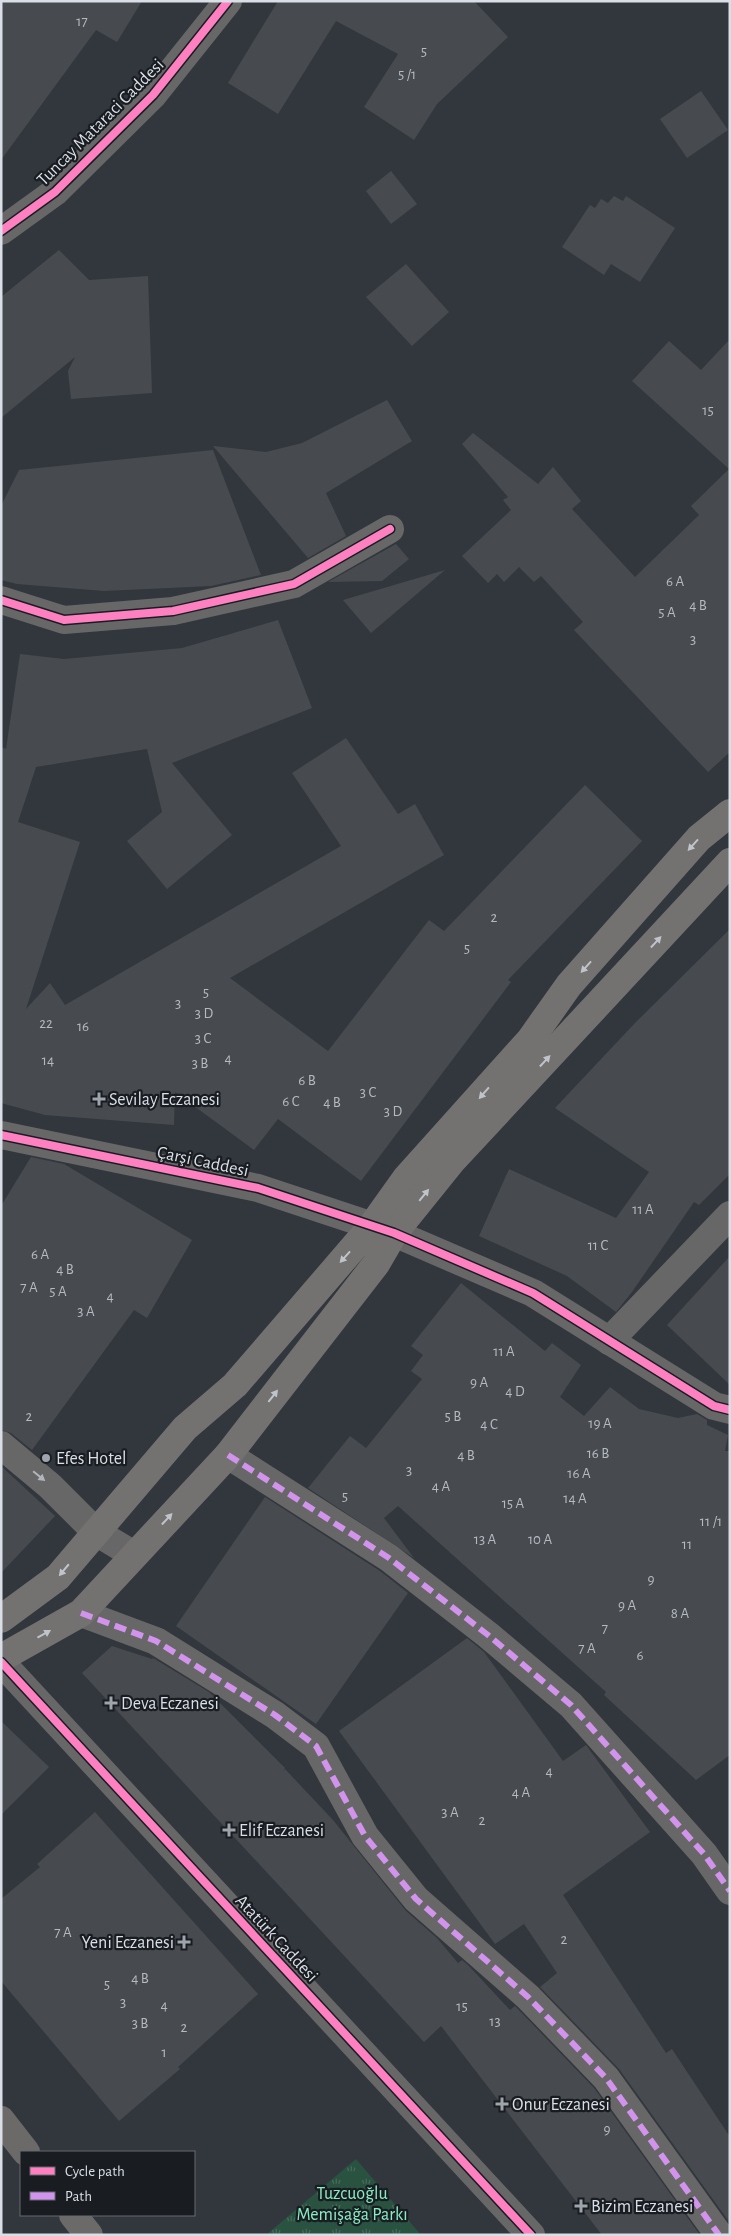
<svg xmlns="http://www.w3.org/2000/svg" width="731" height="2236" font-family="'Alegreya Sans',sans-serif">
  <style>
    .park { fill: url(#park-tufts) }
    .building { fill: #474b50 }
    .lines { fill: none; stroke-linecap: round; stroke-linejoin: round }
    .street { stroke: #686767; stroke-width: 28 }
    .secondary { stroke: #6b6a69; stroke-width: 28 }
    .primary { stroke: #737271; stroke-width: 28 }
    .quiet { stroke: #d193ec; stroke-width: 6; stroke-dasharray: 12 6; stroke-linecap: butt }
    .cycleway-casing { stroke: #191d22; stroke-width: 11 }
    .cycleway { stroke: #ff80c0; stroke-width: 8 }
    .oneway { fill: #c0c4ca }
    .oneway2 { fill: #b2b5ba }
    .poi-dot { fill: #9fa4ac; stroke: #191d22; stroke-width: 2 }
    .labels { text-anchor: middle; stroke-width: 4.5; stroke-linejoin: round; paint-order: stroke }
    .number-label { font-size: 15px; fill: #b5bac1 }
    .street-label { font-size: 18px; fill: #dadfe7; stroke: #191d22 }
    .poi-label { font-size: 18px; fill: #dadfe7; stroke: #191d22; text-anchor: start }
    .park-label { font-size: 18px; fill: #89edc1; stroke: #191d22 }
  </style>
  <defs>
    <pattern id="park-tufts" width="24" height="20" patternUnits="userSpaceOnUse" patternTransform="scale(1.25)"><rect width="24" height="20" fill="#295241"/><path d="M3 7l-1-3M5 7V3M7 7l1-3M15 17l-1-3M17 17v-4M19 17l1-3" fill="none" stroke="#476a5c"/></pattern>
  </defs>
  <rect width="100%" height="100%" fill="#32373d"/>
  <path class="park" d="M356 2159 421 2235H266Z"/>
  <g class="building">
    <path d="M1 1H142L117 42 96 30 1 160Z"/>
    <path d="M278 1H474L508 37 437 104 414 140 364 107 398 54 336 21 278 114 228 83Z"/>
    <path d="M701 91 728 130 687 158 660 119Z"/>
    <path d="M391 171 417 204 391 224 366 191Z"/>
    <path d="M614 196 623 201 626 196 675 228 640 282 611 264 604 275 562 247 590 205 595 208 601 199 608 203Z"/>
    <path d="M59 250 89 280 148 276 152 393 71 399 68 371 75 357 1 418V297Z"/>
    <path d="M406 264 449 312 412 346 366 297Z"/>
    <path d="M730 339V752L708 772 574 630 583 622 541 576 534 582 519 567 504 582 497 574 488 583 462 556 511 510 503 500 508 497 462 444 473 433 538 484 553 467 581 501 572 509 635 577 699 515 691 506 729 469 632 381 669 341 701 370Z"/>
    <path d="M387 400 412 441 326 493 346 536 308 558 213 446 266 452 302 443Z"/>
    <path d="M213 450 261 575 211 586 104 591 17 584 1 580V506L19 470Z"/>
    <path d="M396 544 409 559 382 581 328 582Z"/>
    <path d="M445 570 371 633 343 600Z"/>
    <path d="M278 620 312 708 172 763 232 835 167 889 127 841 162 812 147 749 36 767 18 822 80 842 26 1009 50 983 65 1005 341 846 292 773 346 738 398 814 415 804 444 855 230 978 328 1051 429 920 444 931 585 785 642 841 508 980 511 982 361 1181 278 1119 254 1150 175 1092 174 1125 45 1115 1 1103V747L6 749 20 654 64 659 182 648Z"/>
    <path d="M730 929V1174L699 1205 694 1202 632 1292 616 1312 567 1276 479 1236 509 1169 616 1218 649 1172 555 1108 635 1023Z"/>
    <path d="M31 1157 64 1164 192 1240 147 1318 134 1310 32 1450 11 1433 1 1430V1206Z"/>
    <path d="M730 1256V1385L667 1325Z"/>
    <path d="M461 1283 545 1351 552 1343 581 1365 560 1397 584 1416 610 1387 639 1409 678 1418 697 1414 707 1420V1425L728 1435 725 1451H730V1755L696 1780 604 1695 606 1692 398 1506 384 1518 414 1558 308 1488 350 1436 366 1448 422 1379 411 1371 423 1355 411 1346Z"/>
    <path d="M1 1466 55 1516 1 1573Z"/>
    <path d="M265 1497 380 1571 408 1593 316 1724 176 1626Z"/>
    <path d="M467 1638 484 1652 563 1761 586 1745 650 1832 563 1895 666 2053 672 2049 730 2137V2223L619 2069 540 1987 557 1973 524 1924 495 1944 339 1731Z"/>
    <path d="M112 1646 152 1659 153 1658 209 1692 285 1768 283 1771 285 1769 333 1820 406 1911 437 1938 458 1963 462 1960 468 1965 510 2010 515 2006 517 2008 594 2088 700 2235H602L441 2026 424 2042 82 1673Z"/>
    <path d="M1 1721 49 1767 1 1815Z"/>
    <path d="M95 1812 258 1994 178 2067 180 2069 119 2121 1 1981V1899L40 1867 37 1864Z"/>
  </g>
  <g class="lines">
    <g class="street">
      <path d="M1 231 55 192 153 95 228 1"/>
      <path d="M1 600 64 620 173 611 294 584 390 529"/>
      <path d="M1 1135 258 1188 394 1233 533 1293 714 1406 730 1410"/>
      <path d="M609 1341 730 1215"/>
      <path d="M1 1445 50 1486 96 1532 134 1555"/>
      <path d="M228 1455 389 1558 488 1635 571 1705 704 1854 730 1891"/>
      <path d="M81 1613 156 1641 275 1715 316 1746 365 1836 416 1899 528 1997 606 2078 719 2235"/>
      <path d="M1 1662 531 2235"/>
    </g>
    <g class="secondary">
      <path d="M1 2120 26 2152"/>
      <path d="M73 2215 89 2235"/>
    </g>
    <g class="primary">
      <path d="M1 1619 58 1577 185 1428 235 1385 372 1226 407 1177 530 1040 569 985 699 838 730 813"/>
      <path d="M1 1658 81 1613 228 1455 376 1264 394 1233 452 1161 730 862"/>
    </g>
    <g class="quiet">
      <path d="M228 1455 389 1558 488 1635 571 1705 704 1854 730 1891"/>
      <path d="M81 1613 156 1641 275 1715 316 1746 365 1836 416 1899 528 1997 606 2078 719 2235"/>
    </g>
    <defs>
      <g id="cycleway">
        <path d="M1 231 55 192 153 95 228 1"/>
        <path d="M1 600 64 620 173 611 294 584 390 529"/>
        <path d="M1 1135 258 1188 394 1233 533 1293 714 1406 730 1410"/>
        <path d="M1 1662 531 2235"/>
      </g>
    </defs>
    <use href="#cycleway" class="cycleway-casing"/>
    <use href="#cycleway" class="cycleway"/>
  </g>
  <defs><path id="oneway-solid" d="M-6-.8H1V-3.2L6.5 0L1 3.2V.8H-6Z" transform="scale(1.25)"/></defs>
  <g class="oneway">
    <use href="#oneway-solid" transform="translate(693 845) rotate(132)"/>
    <use href="#oneway-solid" transform="translate(656 942) rotate(-47)"/>
    <use href="#oneway-solid" transform="translate(586 967) rotate(132)"/>
    <use href="#oneway-solid" transform="translate(545 1061) rotate(-47)"/>
    <use href="#oneway-solid" transform="translate(484 1093) rotate(131)"/>
    <use href="#oneway-solid" transform="translate(424 1195) rotate(-51)"/>
    <use href="#oneway-solid" transform="translate(345 1257) rotate(132)"/>
    <use href="#oneway-solid" transform="translate(273 1396) rotate(-52)"/>
    <use href="#oneway-solid" transform="translate(167 1519) rotate(-47)"/>
    <use href="#oneway-solid" transform="translate(64 1570) rotate(130)"/>
    <use href="#oneway-solid" transform="translate(44 1634) rotate(-29)"/>
  </g>
  <use class="oneway2" href="#oneway-solid" transform="translate(39 1476) rotate(39)"/>
  <g class="poi-dot">
    <path d="M96.5 1091.5h5v5h5v5h-5v5h-5v-5h-5v-5h5z"/>
    <circle cx="46" cy="1458" r="5"/>
    <path d="M108.5 1695.5h5v5h5v5h-5v5h-5v-5h-5v-5h5z"/>
    <path d="M226.5 1822.5h5v5h5v5h-5v5h-5v-5h-5v-5h5z"/>
    <path d="M181.5 1934.5h5v5h5v5h-5v5h-5v-5h-5v-5h5z"/>
    <path d="M499.5 2096.5h5v5h5v5h-5v5h-5v-5h-5v-5h5z"/>
    <path d="M578.5 2198.5h5v5h5v5h-5v5h-5v-5h-5v-5h5z"/>
  </g>
  <g class="labels">
    <g class="number-label">
      <text x="82" y="26">17</text>
      <text x="424" y="56">5</text>
      <text x="407" y="79">5 /1</text>
      <text x="708" y="415">15</text>
      <text x="675" y="586">6 A</text>
      <text x="698" y="610">4 B</text>
      <text x="667" y="617">5 A</text>
      <text x="693" y="644">3</text>
      <text x="494" y="922">2</text>
      <text x="467" y="953">5</text>
      <text x="206" y="997">5</text>
      <text x="178" y="1008">3</text>
      <text x="204" y="1018">3 D</text>
      <text x="46" y="1028">22</text>
      <text x="83" y="1031">16</text>
      <text x="203" y="1043">3 C</text>
      <text x="228" y="1063">4</text>
      <text x="48" y="1065">14</text>
      <text x="200" y="1068">3 B</text>
      <text x="307" y="1085">6 B</text>
      <text x="368" y="1097">3 C</text>
      <text x="291" y="1106">6 C</text>
      <text x="332" y="1107">4 B</text>
      <text x="393" y="1116">3 D</text>
      <text x="643" y="1214">11 A</text>
      <text x="598" y="1250">11 C</text>
      <text x="40" y="1259">6 A</text>
      <text x="65" y="1274">4 B</text>
      <text x="29" y="1292">7 A</text>
      <text x="58" y="1296">5 A</text>
      <text x="110" y="1301">4</text>
      <text x="86" y="1316">3 A</text>
      <text x="504" y="1356">11 A</text>
      <text x="479" y="1387">9 A</text>
      <text x="515" y="1396">4 D</text>
      <text x="29" y="1421">2</text>
      <text x="453" y="1421">5 B</text>
      <text x="600" y="1428">19 A</text>
      <text x="489" y="1429">4 C</text>
      <text x="598" y="1458">16 B</text>
      <text x="466" y="1460">4 B</text>
      <text x="409" y="1475">3</text>
      <text x="579" y="1478">16 A</text>
      <text x="441" y="1491">4 A</text>
      <text x="345" y="1501">5</text>
      <text x="575" y="1503">14 A</text>
      <text x="513" y="1508">15 A</text>
      <text x="711" y="1526">11 /1</text>
      <text x="485" y="1544">13 A</text>
      <text x="540" y="1544">10 A</text>
      <text x="687" y="1549">11</text>
      <text x="651" y="1584">9</text>
      <text x="627" y="1610">9 A</text>
      <text x="680" y="1618">8 A</text>
      <text x="605" y="1633">7</text>
      <text x="587" y="1653">7 A</text>
      <text x="640" y="1660">6</text>
      <text x="549" y="1776">4</text>
      <text x="521" y="1797">4 A</text>
      <text x="450" y="1817">3 A</text>
      <text x="482" y="1825">2</text>
      <text x="63" y="1937">7 A</text>
      <text x="564" y="1944">2</text>
      <text x="140" y="1983">4 B</text>
      <text x="107" y="1989">5</text>
      <text x="123" y="2007">3</text>
      <text x="164" y="2010">4</text>
      <text x="462" y="2011">15</text>
      <text x="495" y="2026">13</text>
      <text x="140" y="2028">3 B</text>
      <text x="184" y="2032">2</text>
      <text x="164" y="2057">1</text>
      <text x="607" y="2134">9</text>
    </g>
    <g class="street-label">
      <text transform="translate(100 122) rotate(-45)" y="6">Tuncay Mataraci Caddesi</text>
      <text transform="translate(203 1161) rotate(12)" y="6">Çarşi Caddesi</text>
      <text transform="translate(277 1938) rotate(47)" y="6">Atatürk Caddesi</text>
    </g>
    <g class="poi-label">
      <text x="109" y="1105">Sevilay Eczanesi</text>
      <text x="56" y="1464">Efes Hotel</text>
      <text x="121" y="1709">Deva Eczanesi</text>
      <text x="239" y="1836">Elif Eczanesi</text>
      <text x="174" y="1948" text-anchor="end">Yeni Eczanesi</text>
      <text x="512" y="2110">Onur Eczanesi</text>
      <text x="591" y="2212">Bizim Eczanesi</text>
    </g>
    <g class="park-label">
      <text x="352" y="2199">Tuzcuoğlu<tspan x="352" dy="21">Memişağa Parkı</tspan></text>
    </g>
  </g>
  <rect width="731" height="2236" fill="none" stroke="#dadfe7" stroke-width="5"/>
  <rect x="20" y="2151" width="175" height="65" fill="#191d22" stroke="#666b71"/>
  <rect x="30" y="2167" width="25" height="8" fill="#ff80c0" stroke="#666b71"/>
  <text x="65" y="2176" font-size="15" fill="#dadfe7">Cycle path</text>
  <rect x="30" y="2192" width="25" height="8" fill="#d193ec" stroke="#666b71"/>
  <text x="65" y="2201" font-size="15" fill="#dadfe7">Path</text>
</svg>
